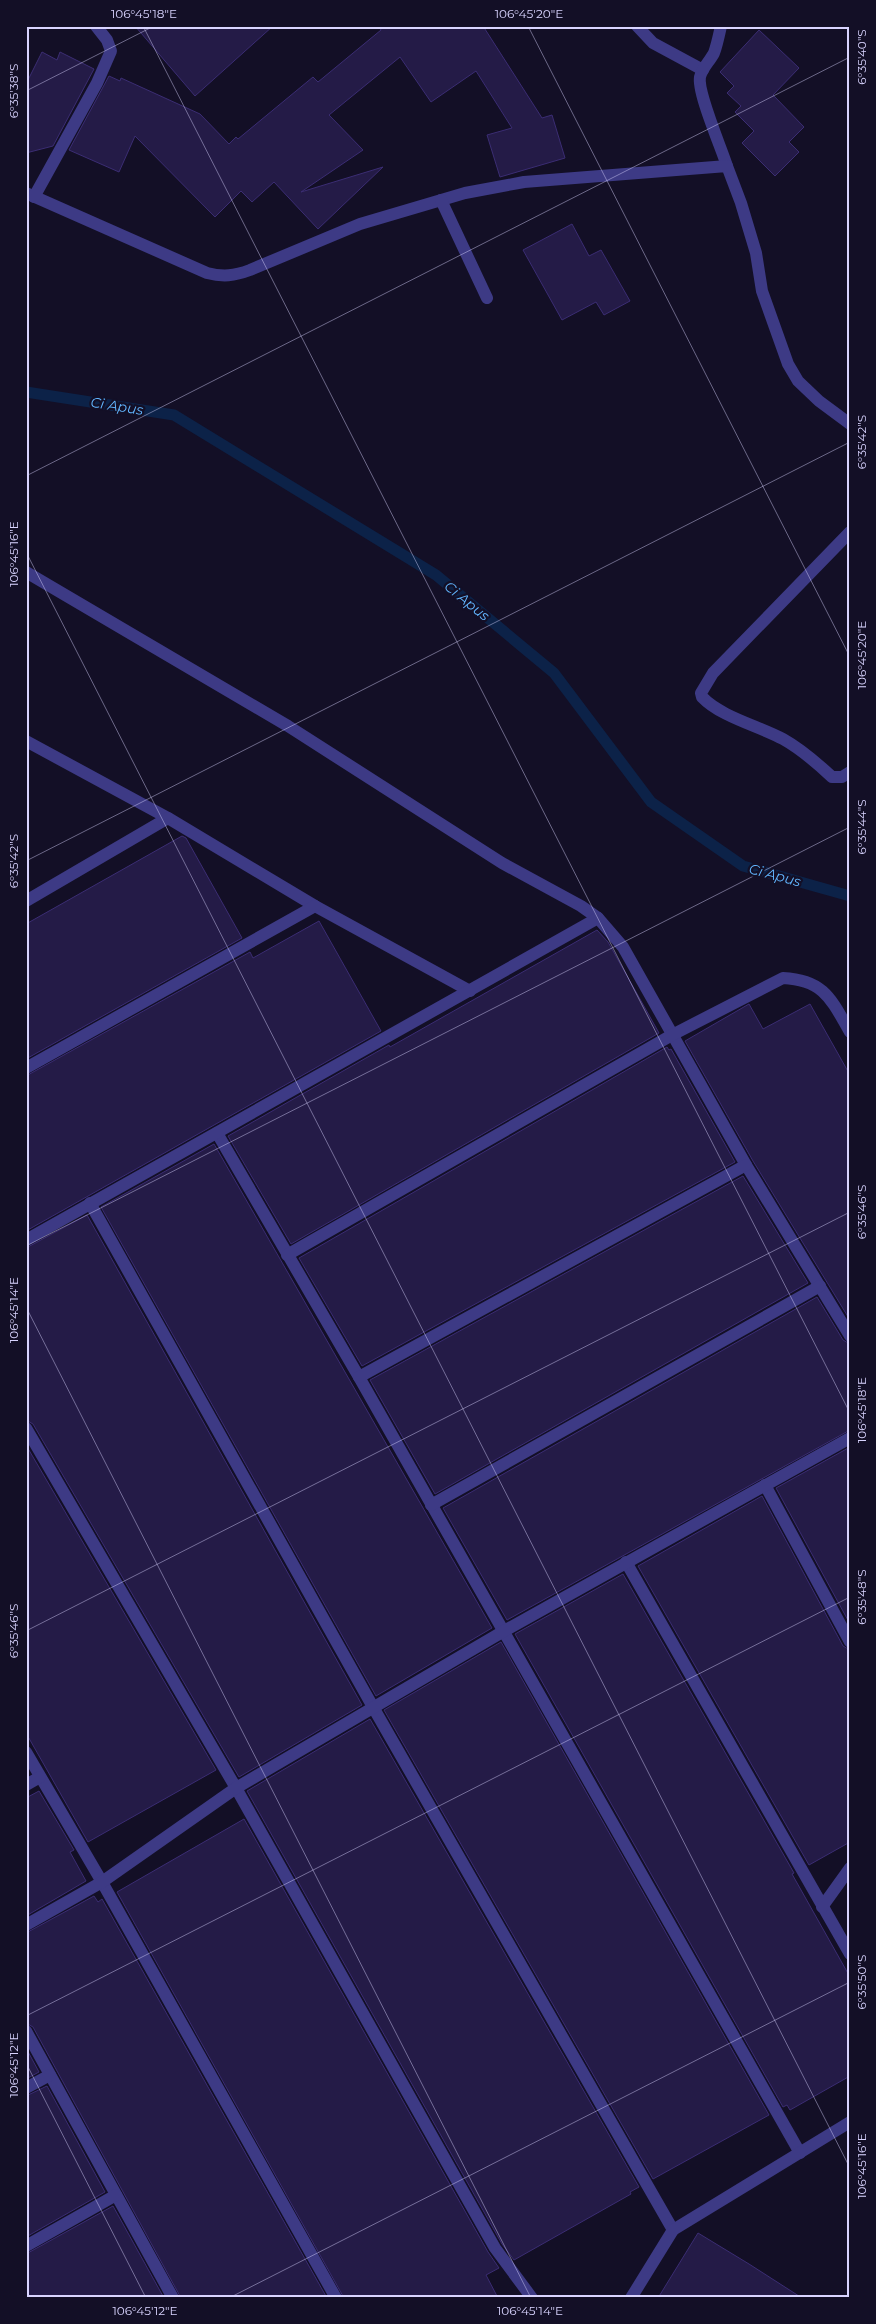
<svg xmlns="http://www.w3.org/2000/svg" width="876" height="2324" font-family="Montserrat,sans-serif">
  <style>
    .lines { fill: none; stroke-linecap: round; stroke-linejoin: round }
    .stream { stroke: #0c2248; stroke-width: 11 }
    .building { fill: #241b47; stroke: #3b2d73 }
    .street { stroke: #3d3a85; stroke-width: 12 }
    .ticks { fill: none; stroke: #d9d4ff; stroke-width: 1; stroke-opacity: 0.45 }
    .labels { text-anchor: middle; stroke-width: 4.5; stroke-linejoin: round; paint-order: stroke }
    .water-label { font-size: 14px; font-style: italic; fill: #62b6ff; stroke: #130f26 }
    .neatline { fill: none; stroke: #d9d4ff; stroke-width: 2 }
    .ticks-label { font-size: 12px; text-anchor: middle; fill: #d9d4ff }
  </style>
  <rect width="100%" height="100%" fill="#130f26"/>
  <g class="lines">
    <path class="stream" d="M26 392 174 415 436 575 554 673 651 802 743 866 850 896"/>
  </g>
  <g class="building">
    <path d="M135 26H273L195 96Z"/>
    <path d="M379 26H483L542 118 552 115 565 158 500 177 487 135 512 128 476 71 431 102 400 57 329 115 363 150 301 192 383 167 318 229 274 182 252 202 241 191 215 217 135 136 119 172 69 150 109 76 120 81 121 78 200 114 229 144 236 137 238 139 313 77 318 82 381 30Z"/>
    <path d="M759 30 799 68 773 95 804 127 789 142 799 152 775 176 742 143 754 131 735 112 741 106 727 93 734 86 720 72Z"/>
    <path d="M42 52 57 60 60 52 94 69 53 146 26 153V84Z"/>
    <path d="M572 224 589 256 601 250 630 301 604 315 596 302 562 320 523 250Z"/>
    <path d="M182 836 186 838 242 938 26 1059V924Z"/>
    <path d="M319 921 381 1031 26 1231V1076L250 952 253 958Z"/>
    <path d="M597 930 608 942 659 1033 291 1244 228 1136 389 1045 390 1047Z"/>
    <path d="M749 1004 763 1029 810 1004 850 1075V1320L753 1161 685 1041Z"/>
    <path d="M667 1047 669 1050 671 1049 735 1162 362 1366 299 1258Z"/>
    <path d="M214 1144 492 1628 376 1696 101 1207Z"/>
    <path d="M743 1176 808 1283 435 1494 370 1380Z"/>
    <path d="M87 1215 362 1705 239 1777 33 1424 26 1420V1248Z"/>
    <path d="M817 1297 843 1340 850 1344V1430L507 1620 443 1508Z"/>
    <path d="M26 1445 216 1770 88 1842 26 1733Z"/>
    <path d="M850 1447V1624L776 1488Z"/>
    <path d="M762 1496 843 1646 850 1650V1842L809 1865 638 1566Z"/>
    <path d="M623 1574 794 1873 792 1874 850 1977V2076L790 2110 787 2105 783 2107 515 1634Z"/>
    <path d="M501 1642 769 2115 653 2179 384 1710Z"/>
    <path d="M370 1719 639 2187 630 2192 631 2194 514 2260 502 2244 247 1791Z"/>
    <path d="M39 1791 74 1850 70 1852 86 1881 26 1916V1798Z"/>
    <path d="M244 1819 488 2252 499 2268 486 2275 498 2298H344L117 1892Z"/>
    <path d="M94 1896 98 1902 102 1899 327 2298H181L33 2027 26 2023V1933Z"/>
    <path d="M26 2048 39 2072 26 2079Z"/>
    <path d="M47 2086 105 2192 26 2237V2096Z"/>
    <path d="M113 2206 164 2298H26V2254Z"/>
    <path d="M698 2233 749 2264 802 2298H658Z"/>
  </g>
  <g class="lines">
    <g class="street">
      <path d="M637 26 653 43 703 70"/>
      <path d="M721 26C719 35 717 45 714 53 710 61 702 68 700 77 697 92 721 147 727 166"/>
      <path d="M26 193 207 273C223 277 234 276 250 270L360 224 465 193 524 182 727 166 741 203 756 253 762 291 788 364 798 381 819 401 850 424"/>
      <path d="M34 197 97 83 111 51 107 40 96 26"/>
      <path d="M441 200 487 298"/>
      <path d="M850 532 713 673 701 693 702 697C721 717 759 726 783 739 801 749 817 763 832 777H842L850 772"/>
      <path d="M26 572 288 726 502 863 581 906 598 918"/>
      <path d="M26 741 168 818 315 906 470 991"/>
      <path d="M26 901 168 818"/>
      <path d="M26 1068 315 906"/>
      <path d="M217 1133 359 1377 800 2153"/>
      <path d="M90 1203 373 1707 673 2230"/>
      <path d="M26 1240 598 918 623 947 746 1165 850 1336"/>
      <path d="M287 1255 672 1035 783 978C824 980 831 999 850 1032"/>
      <path d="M359 1377 746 1165"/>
      <path d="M26 1428 236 1788 495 2248 532 2298"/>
      <path d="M765 1485 850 1642"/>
      <path d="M431 1505 820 1286"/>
      <path d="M626 1562 850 1954"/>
      <path d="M26 1752 102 1882 336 2298"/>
      <path d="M26 1785 40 1777"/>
      <path d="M822 1907 850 1868"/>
      <path d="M26 1925 102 1882 236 1788 504 1631 850 1438"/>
      <path d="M26 2031 173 2298"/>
      <path d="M26 2088 50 2075"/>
      <path d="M26 2246 116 2195"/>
      <path d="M631 2298 673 2230 850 2122"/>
    </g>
  </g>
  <path class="ticks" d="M143 26 850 1413M528 26 850 657M26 91 154 26M26 476 850 57M26 552 850 2168M26 861 850 442M26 1246 850 827M26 1307 531 2298M26 1631 850 1212M26 2016 850 1597M26 2063 146 2298M229 2298 850 1982"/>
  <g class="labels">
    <g class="water-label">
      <text transform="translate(117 406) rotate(9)" y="5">Ci Apus</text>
      <text transform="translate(467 601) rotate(39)" y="5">Ci Apus</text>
      <text transform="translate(775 875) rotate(15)" y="5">Ci Apus</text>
    </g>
  </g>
  <rect width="876" height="2324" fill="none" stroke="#130f26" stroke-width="55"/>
  <rect x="28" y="28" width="820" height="2268" class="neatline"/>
  <g class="ticks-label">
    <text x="144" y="18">106°45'18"E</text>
    <text x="529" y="18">106°45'20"E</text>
    <text transform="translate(862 57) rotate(-90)" y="4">6°35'40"S</text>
    <text transform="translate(14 91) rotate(-90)" y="4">6°35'38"S</text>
    <text transform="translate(862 442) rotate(-90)" y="4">6°35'42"S</text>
    <text transform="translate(14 554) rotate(-90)" y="4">106°45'16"E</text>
    <text transform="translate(862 655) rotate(-90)" y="4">106°45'20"E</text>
    <text transform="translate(862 827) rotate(-90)" y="4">6°35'44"S</text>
    <text transform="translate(14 861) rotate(-90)" y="4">6°35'42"S</text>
    <text transform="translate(862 1212) rotate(-90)" y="4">6°35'46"S</text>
    <text transform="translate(14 1310) rotate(-90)" y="4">106°45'14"E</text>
    <text transform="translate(862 1410) rotate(-90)" y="4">106°45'18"E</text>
    <text transform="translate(862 1597) rotate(-90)" y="4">6°35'48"S</text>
    <text transform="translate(14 1631) rotate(-90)" y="4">6°35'46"S</text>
    <text transform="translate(862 1982) rotate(-90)" y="4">6°35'50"S</text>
    <text transform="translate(14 2065) rotate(-90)" y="4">106°45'12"E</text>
    <text transform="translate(862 2166) rotate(-90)" y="4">106°45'16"E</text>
    <text x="145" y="2315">106°45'12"E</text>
    <text x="530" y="2315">106°45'14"E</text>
  </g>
</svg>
